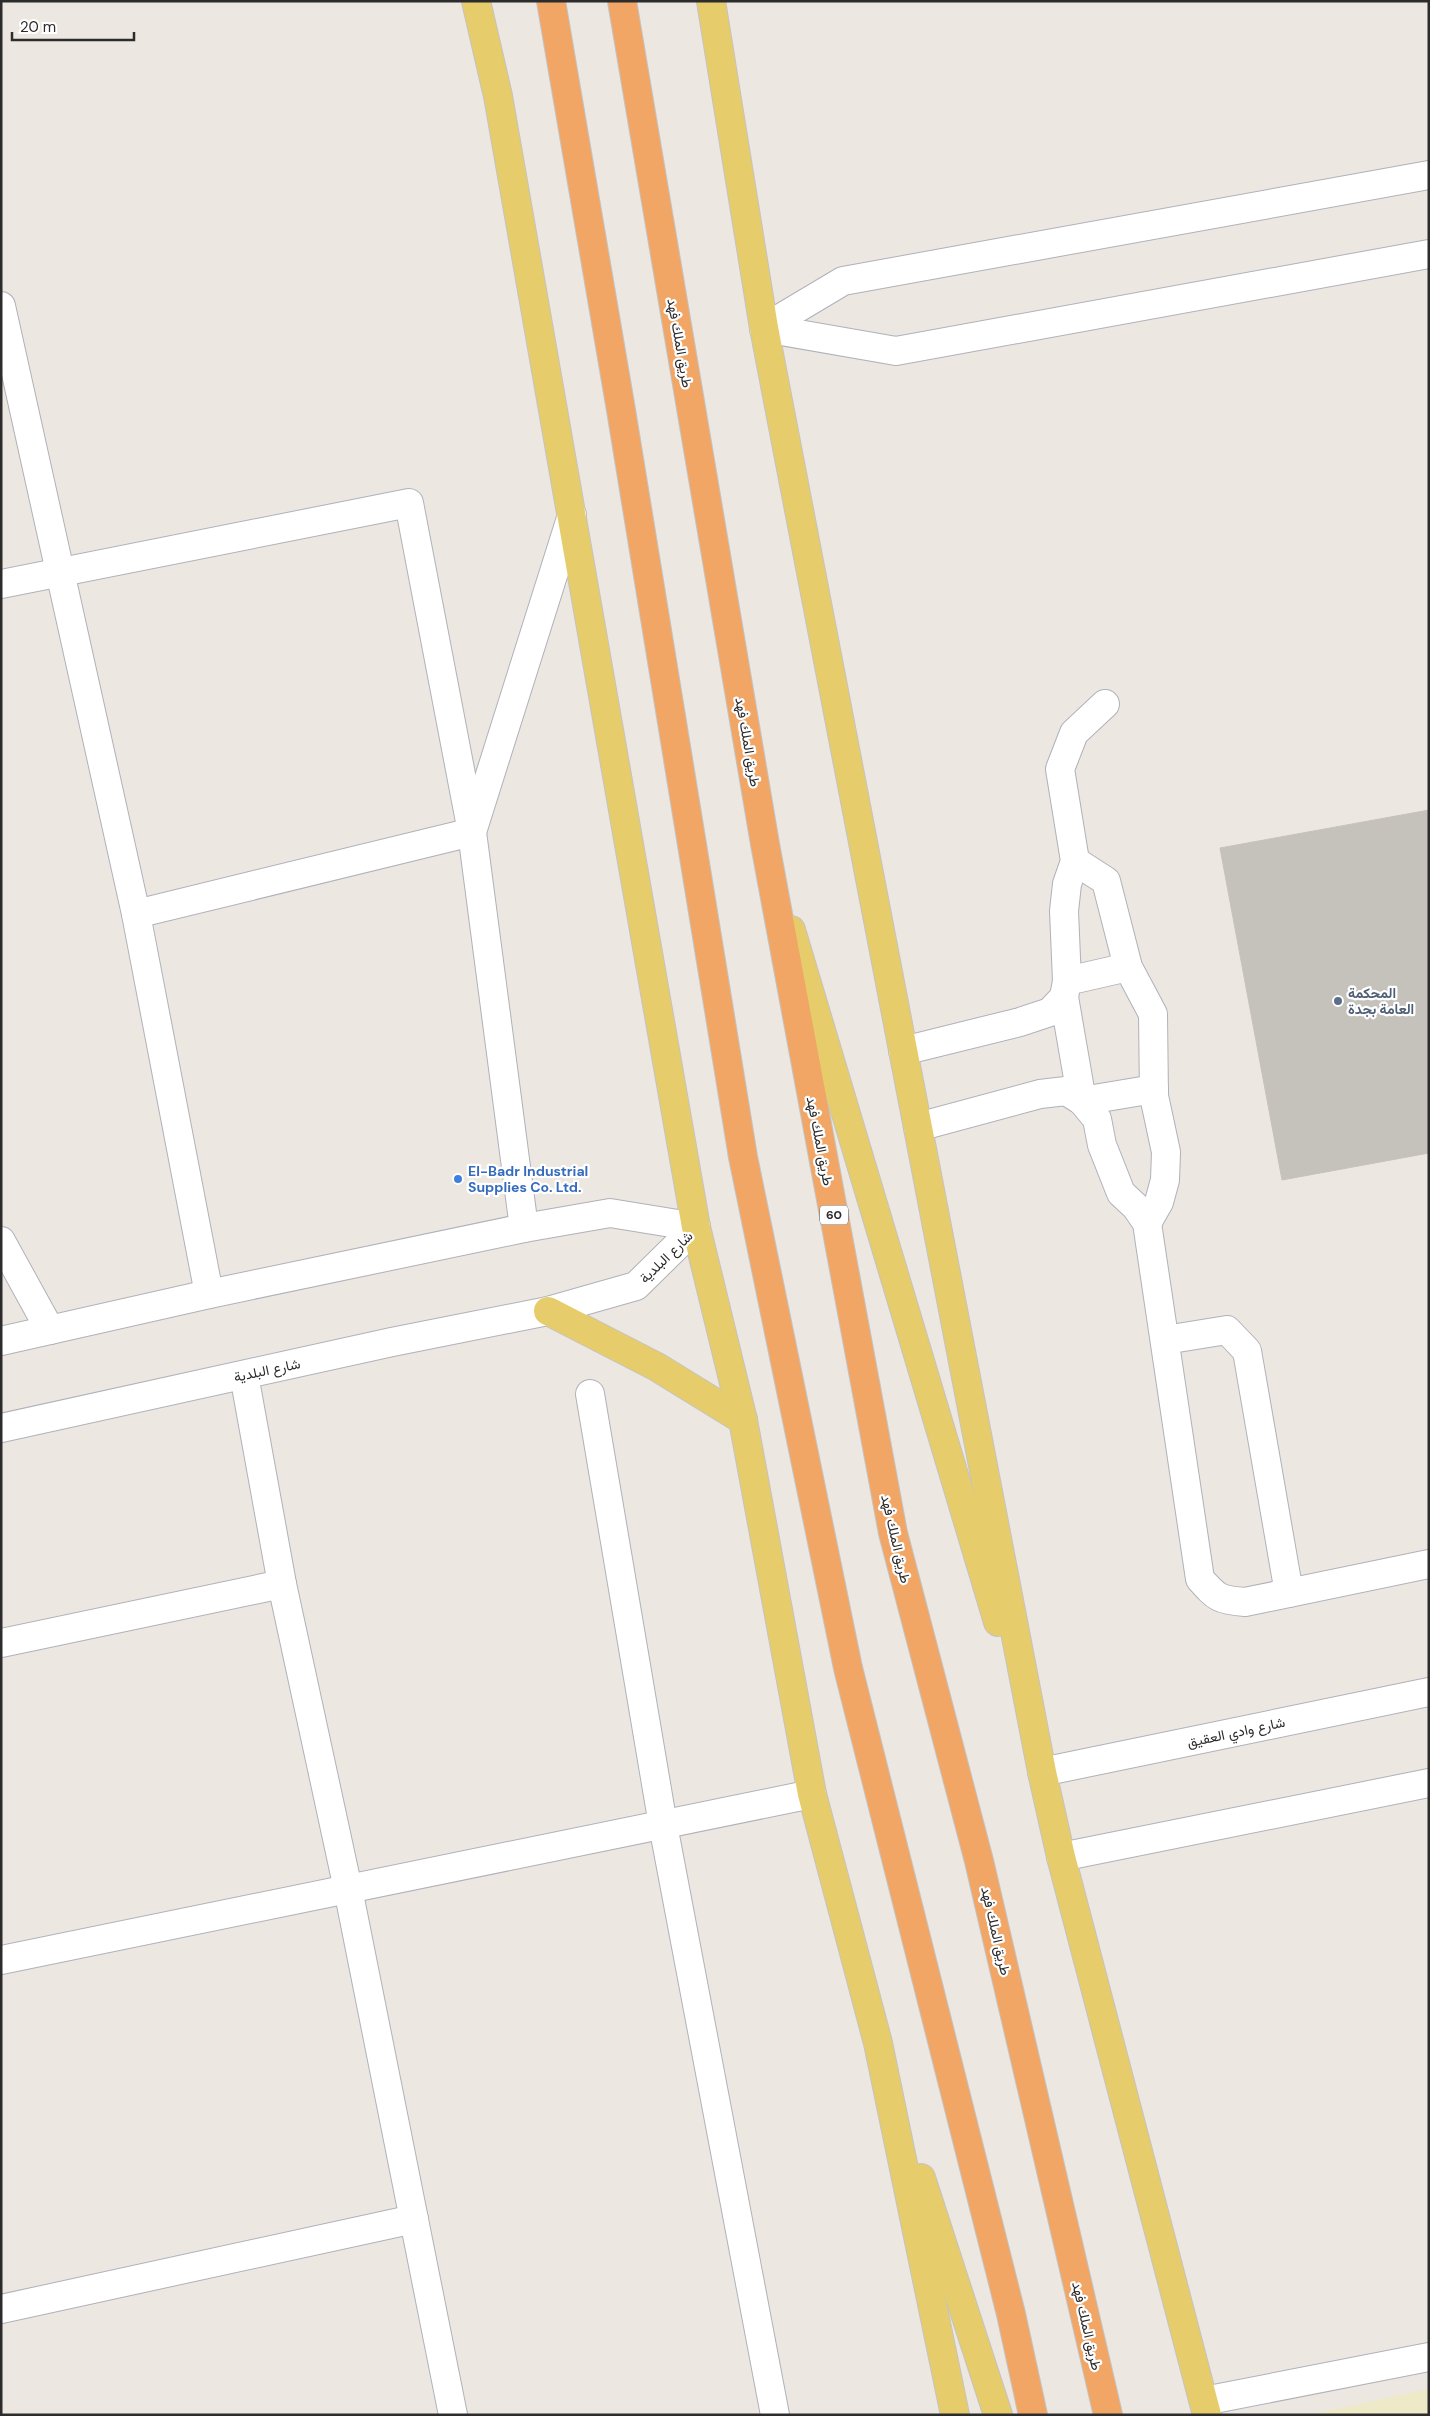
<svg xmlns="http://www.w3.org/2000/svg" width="1430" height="2416" font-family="'DM Sans',Vazirmatn,sans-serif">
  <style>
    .sand { fill: #eee9c6 }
    .building { fill: #c5c1bb; stroke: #c8c3b9 }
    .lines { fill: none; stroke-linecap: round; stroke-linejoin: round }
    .minor-casing { stroke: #b0b1bb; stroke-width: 30 }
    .major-casing { stroke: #c4c4c4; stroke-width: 30 }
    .highway-casing { stroke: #c4c4c4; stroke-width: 30 }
    .minor { stroke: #fff; stroke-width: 28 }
    .major { stroke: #e6cc6b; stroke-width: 28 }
    .highway { stroke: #f1a666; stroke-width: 28 }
    .service-dot { fill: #5c6f8a; stroke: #fff; stroke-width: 2 }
    .shop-dot { fill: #3f7fe0; stroke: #fff; stroke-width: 2 }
    .labels { text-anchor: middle; stroke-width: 4.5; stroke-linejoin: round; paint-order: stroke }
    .shield { fill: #fff; stroke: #6b6b6b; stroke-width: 1 }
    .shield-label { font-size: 12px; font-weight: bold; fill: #2c2c2c }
    .street-label { font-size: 14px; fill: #2c2c2c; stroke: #fff }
    .service-label { font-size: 14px; font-weight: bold; fill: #4e5e75; stroke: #fff; text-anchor: start }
    .shop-label { font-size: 14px; font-weight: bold; fill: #366cbe; stroke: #fff; text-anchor: start }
  </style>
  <rect width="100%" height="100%" fill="#ece7e0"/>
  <path class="sand" d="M1429 2389V2415H1308Z"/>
  <path class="building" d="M1429 810V1153L1282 1180 1220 848Z"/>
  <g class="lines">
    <defs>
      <g id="minor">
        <path d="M1 306 136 914 209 1294"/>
        <path d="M764 328 843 281 1429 175"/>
        <path d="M764 328 896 351 1429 254"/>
        <path d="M1 584 409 503 472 832 524 1228"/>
        <path d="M1075 861 1106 881 1128 967 1153 1014 1154 1096 1166 1152 1165 1180 1159 1202 1147 1223"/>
        <path d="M136 914 472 832 572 515"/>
        <path d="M1067 981 1128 967"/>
        <path d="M1064 997 1082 1101"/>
        <path d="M903 1051 1020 1022 1050 1012 1064 997 1067 981 1064 911 1067 884 1075 861 1060 769 1074 733 1105 704"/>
        <path d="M1082 1101 1154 1089"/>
        <path d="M918 1127 1040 1094 1066 1091 1082 1101 1097 1119 1102 1145 1121 1193 1136 1207 1147 1223 1200 1579C1217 1598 1219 1600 1245 1602L1429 1564"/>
        <path d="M1 1241 50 1330"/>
        <path d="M1165 1340 1227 1330 1247 1351 1289 1593"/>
        <path d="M1 1341 209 1294 524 1228 610 1213 696 1227"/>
        <path d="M244 1375 282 1584 348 1889 453 2415"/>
        <path d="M590 1394 663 1825 775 2415"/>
        <path d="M1 1428 392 1342 548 1311 636 1286 696 1227"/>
        <path d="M1 1643 282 1584"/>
        <path d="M1042 1772 1429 1692"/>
        <path d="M1061 1857 1429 1783"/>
        <path d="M1 1960 812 1794"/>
        <path d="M1 2309 414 2219"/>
        <path d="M1204 2401 1429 2357"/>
      </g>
      <g id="major">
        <path d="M476 1 498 96 696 1227 743 1420 812 1794 878 2043 955 2415"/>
        <path d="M711 1 764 328 1042 1772 1061 1857 1207 2415"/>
        <path d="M791 930 998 1622"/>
        <path d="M548 1311 657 1367 743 1420"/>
        <path d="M921 2178 998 2415"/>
      </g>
      <g id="highway">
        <path d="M551 1 621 410 743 1157 848 1668 1011 2314 1033 2415"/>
        <path d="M622 1 765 844 893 1533 979 1861 1108 2415"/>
      </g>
    </defs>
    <use href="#minor" class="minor-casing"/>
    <use href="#major" class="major-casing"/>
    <use href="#highway" class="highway-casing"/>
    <use href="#minor" class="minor"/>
    <use href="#major" class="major"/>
    <use href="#highway" class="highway"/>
  </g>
  <circle class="service-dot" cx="1338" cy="1001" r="5"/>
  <circle class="shop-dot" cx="458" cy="1179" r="5"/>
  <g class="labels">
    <rect class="shield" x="820" y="1205.5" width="28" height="19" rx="4"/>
    <g class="shield-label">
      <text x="834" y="1219">60</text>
    </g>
    <g class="street-label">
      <text transform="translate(680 343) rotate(80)" y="5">طريق الملك فهد</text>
      <text transform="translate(748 742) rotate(80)" y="5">طريق الملك فهد</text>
      <text transform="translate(820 1141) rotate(79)" y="5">طريق الملك فهد</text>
      <text transform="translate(666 1257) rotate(-44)" y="5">شارع البلدية</text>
      <text transform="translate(267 1370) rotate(-12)" y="5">شارع البلدية</text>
      <text transform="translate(896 1539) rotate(77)" y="5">طريق الملك فهد</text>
      <text transform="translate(1236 1732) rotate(-12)" y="5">شارع وادي العقيق</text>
      <text transform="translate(996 1931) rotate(77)" y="5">طريق الملك فهد</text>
      <text transform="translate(1087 2326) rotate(77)" y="5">طريق الملك فهد</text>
    </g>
    <g class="service-label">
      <text x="1348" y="998">المحكمة<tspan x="1348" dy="16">العامة بجدة</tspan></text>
    </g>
    <g class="shop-label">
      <text x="468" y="1176">El-Badr Industrial<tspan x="468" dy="16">Supplies Co. Ltd.</tspan></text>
    </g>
  </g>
  <rect width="1430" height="2416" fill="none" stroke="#2c2c2c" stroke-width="5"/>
  <path d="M12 32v8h122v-8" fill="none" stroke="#2c2c2c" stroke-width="2.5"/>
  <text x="20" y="32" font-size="15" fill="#2c2c2c" stroke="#ffffff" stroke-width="4" paint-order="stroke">20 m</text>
</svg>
